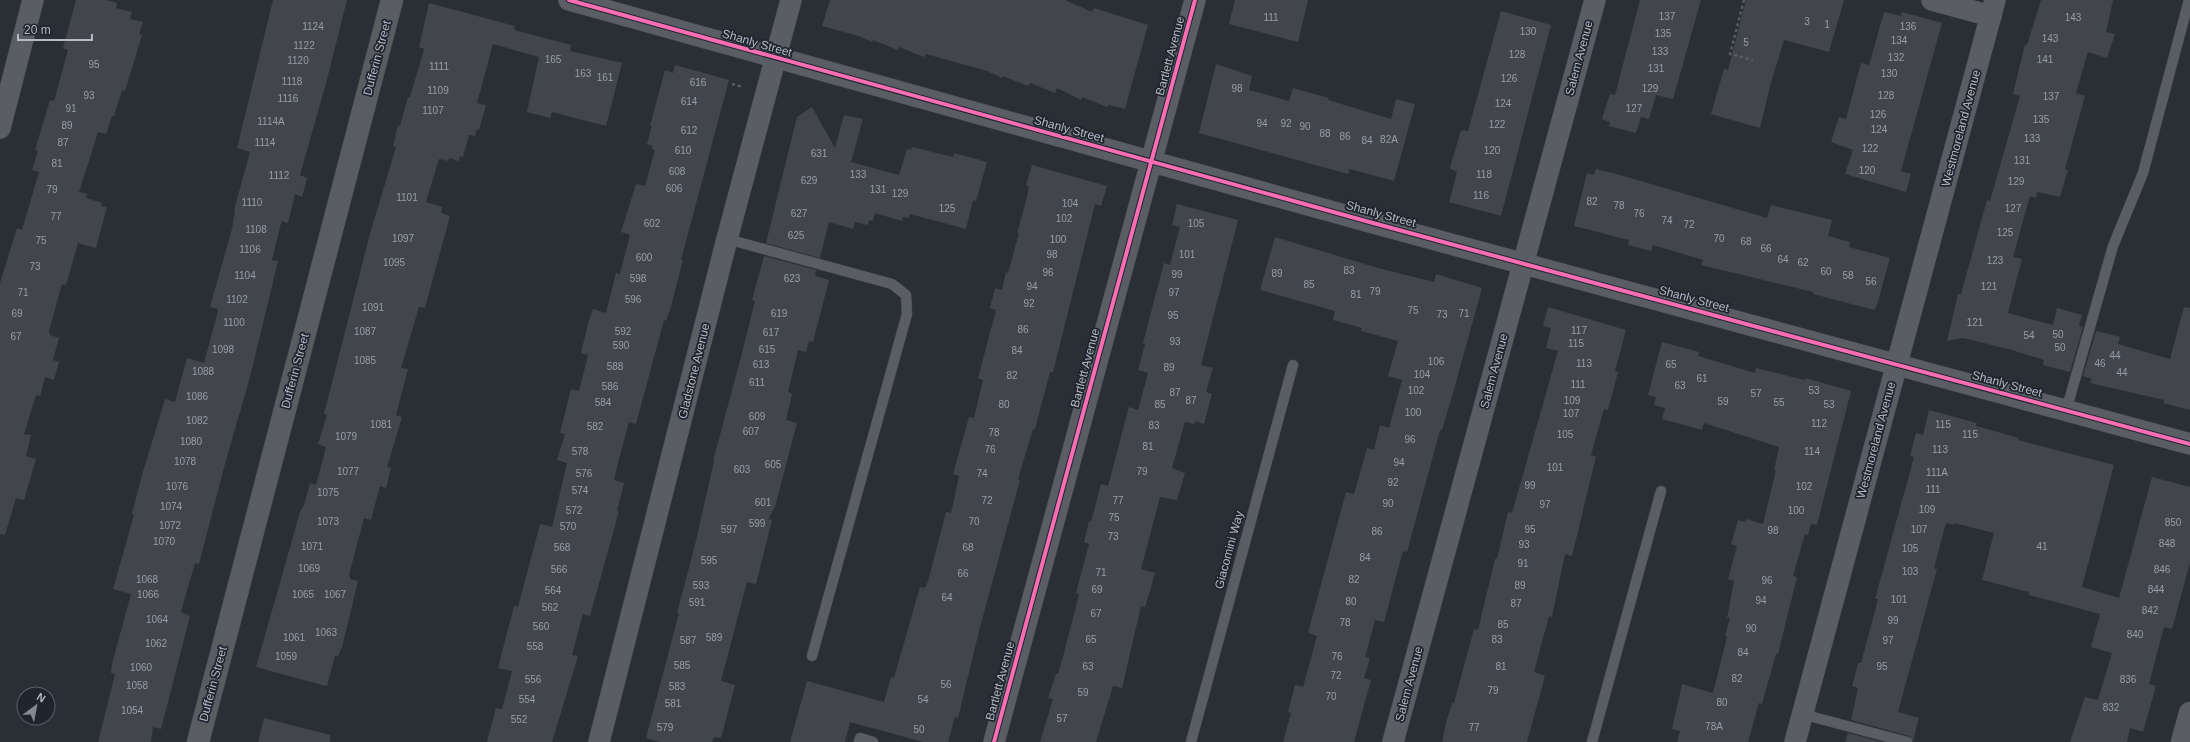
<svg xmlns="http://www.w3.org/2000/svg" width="2190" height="742" font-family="Arial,sans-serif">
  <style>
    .building { fill: #42464c }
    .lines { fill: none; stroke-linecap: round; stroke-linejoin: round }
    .lane-casing { stroke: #484b50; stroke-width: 11 }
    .street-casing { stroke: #484b50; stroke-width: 22 }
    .secondary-casing { stroke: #484b50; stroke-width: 23 }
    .path { stroke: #5a5d62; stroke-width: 2.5; stroke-dasharray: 3 3; stroke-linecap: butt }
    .lane { stroke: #5a5d64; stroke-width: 10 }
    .street { stroke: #5a5d64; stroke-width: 21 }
    .secondary { stroke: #595c61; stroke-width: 22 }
    .cycleway-casing { stroke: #1f252f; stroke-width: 6 }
    .cycleway { stroke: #f96db3; stroke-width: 4 }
    .labels { text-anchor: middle; stroke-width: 3.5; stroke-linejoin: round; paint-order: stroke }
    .number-label { font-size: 10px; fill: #989ea7 }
    .street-label { font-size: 12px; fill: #b5bbc5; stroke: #1f252f }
  </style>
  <rect width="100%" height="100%" fill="#2a2f35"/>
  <g class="building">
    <path d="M76 0H106L117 3 116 8 132 12 130 19 143 22 139 34 142 35 125 91 122 90 114 116H112L106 134 98 132 79 192 87 194 86 198 102 203 101 206 107 207 96 248 78 243 66 285 62 284 49 331 50 335 59 338 53 360 59 362 54 380 45 377 40 396 36 395 24 434 31 435 26 456 36 459 24 500 16 498 5 535 0 534V283L17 228 22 230 39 172 32 170 38 151 35 150 50 100 54 101 68 50 63 48Z"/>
    <path d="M273 0H347L326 83 300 175 307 178 302 197 295 194 288 223 282 221 281 223 272 260 278 261 250 377 225 464 199 564 195 563 181 612 190 616 161 729 153 727 151 742H98L115 674 111 673 112 664 131 594 113 589 134 515 132 514 142 475 165 399 175 402 187 358 204 363 218 311V309L210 307 232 229 235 210H234L250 152 237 148Z"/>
    <path d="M830 0H1065L1092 12 1094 8 1148 25 1125 109 1109 105 1107 107 1082 97 1081 100 1057 88 1055 93 1030 83 1028 86 1003 76 1002 78 987 71 926 54 924 57 899 47 898 50 873 40 872 42 859 36 822 26Z"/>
    <path d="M1235 0H1308L1298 42 1229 24Z"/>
    <path d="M1640 0H1701L1673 99 1656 95 1649 119 1641 117 1636 133 1609 126 1610 122 1602 119 1610 94 1615 95Z"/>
    <path d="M1746 0H1844L1829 52 1784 40 1771 82 1760 128 1711 114 1724 69 1728 70Z"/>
    <path d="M2041 0H2113L2106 32 2115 34 2107 58 2088 52 2076 93 2085 96 2065 169 2068 170 2060 197 2037 192 2036 198 2030 196 2013 257 2022 259 2008 313 2053 325 2057 308 2082 315 2079 326 2083 327 2070 372 2043 365 2044 360 2012 350 1963 338 1947 341 1958 294H1961L1987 200 1990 201 2020 96 2013 94 2025 44 2027 45Z"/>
    <path d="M429 3 515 26 514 30 571 45 570 51 622 63 606 126 552 112 550 118 527 112 539 57 493 44 477 103 486 105 479 130 477 129 475 136 469 135 463 157 460 156 459 161 449 158V161L439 159 426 202 442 207 441 213 450 216 425 308 419 307 401 368 408 369 396 415 402 417 387 467 391 468 386 488 380 486 371 520 364 518 349 575H350V579L358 581 342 647 338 656H335L327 686 322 685 256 667 300 512 304 505 310 483 316 485 326 447 318 444 327 415 324 414 370 234 396 147 393 146 398 125 400 126 408 97H410L424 49 419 47Z"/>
    <path d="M1501 11 1551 25 1501 216 1449 202 1457 172 1450 168 1461 130 1468 131Z"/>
    <path d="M1884 12 1901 16 1902 12 1942 23 1901 171 1911 174 1906 192 1845 174 1853 150 1831 142 1839 117 1846 119 1861 63 1869 65Z"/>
    <path d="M1216 64 1252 76 1249 90 1289 101 1293 88 1329 98 1328 100 1391 119 1396 99 1415 104 1394 181 1350 169 1348 174 1199 133Z"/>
    <path d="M675 65 729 80 681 260H683L670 310 666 321 664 320 636 424 629 422 619 459 614 480 624 483 617 511H619L590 616 583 614 572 655 578 656 552 742H487L496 708 502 709 512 671 498 668 514 606 518 607 540 524 552 527 567 463 557 460 565 434 560 433 571 389 579 391 588 355 581 353 589 320 593 309 606 313 616 273 620 274 630 235 621 232 636 184 645 186 655 150 652 149 653 146 647 144 652 126H650L665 70 673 73Z"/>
    <path d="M812 107 835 148 844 115 863 119 851 162 899 175 907 149 911 150 912 147 953 157 954 153 987 162 976 201 973 200 966 229 910 214 909 218 903 217 902 221 875 213 873 221 869 220 868 225 855 222 853 229 829 222 820 258 766 243 797 117Z"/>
    <path d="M1032 165 1107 186 1101 206 1095 204 1053 372H1050L1035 429H1033L1018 479 1020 480 979 631 958 718 955 717 948 742H923L850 722 845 742H790L807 681 884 702 891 677 894 678 920 587 925 588 928 581 946 512 951 513 959 476 953 474 969 417 974 418 983 380 978 378 996 310 990 308 995 288 1002 290 1006 272 1008 273 1019 233H1017L1026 201 1029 186 1026 185Z"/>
    <path d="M1596 169 1620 175 1767 218 1771 205 1832 220 1828 236 1850 242 1849 247 1890 258 1877 305 1874 310 1813 294V292L1701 265 1703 260 1653 245 1651 251 1628 245 1629 240 1574 226 1587 173 1594 175Z"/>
    <path d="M1177 204 1238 220 1201 365 1213 368 1206 392 1212 394 1204 424 1195 421V424L1185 422 1172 468 1185 473 1177 500 1160 497 1141 569 1155 573 1150 591 1145 607 1141 606 1122 688 1113 686 1096 742H1040L1053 699 1048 698 1056 674H1058L1063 657 1079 594 1076 593 1089 544 1084 542 1089 521 1091 522 1101 484 1108 486 1129 407 1138 410 1148 373 1138 370 1145 344 1143 343 1164 263 1170 265 1180 227 1172 225Z"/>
    <path d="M1275 237 1378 268 1434 282 1436 274 1482 288 1453 393 1442 430H1440L1407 552 1403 551 1384 622 1375 620 1365 657 1370 658 1364 678 1371 680 1354 742H1283L1291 713 1288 712 1295 685 1303 687 1317 636 1308 633 1346 492 1354 494 1367 448 1374 450 1380 425 1389 428 1402 380 1388 376 1398 341 1361 331 1362 328 1333 320 1335 311 1260 290Z"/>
    <path d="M764 256 816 270 815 276 829 280 813 342 809 341 806 352 798 350 788 392 792 394 786 420 797 423 775 507 768 519 772 520 756 584 747 582 721 681 735 685 721 738 714 737 712 742H660L646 738 679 613H677L695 545 714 461H713L742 353 755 301 752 300Z"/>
    <path d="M1548 307 1626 330 1615 371 1618 372 1608 410 1604 409 1591 455 1596 457 1572 556 1565 554 1552 617 1549 616 1534 672 1545 676 1527 742H1442L1446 723 1452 703H1454L1474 629 1478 630 1495 559H1497L1508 512 1512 513 1558 351 1546 348 1551 328 1543 326Z"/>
    <path d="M2184 307 2190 308V410L2163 403 2164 400 2090 383 2092 379 2083 376 2096 331 2120 337 2118 344 2170 359Z"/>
    <path d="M1662 342 1699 352 1698 356 1755 373 1756 368 1805 380V378L1851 391 1817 525 1811 524 1808 535 1805 534 1793 576 1797 577 1778 654H1776L1762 704 1759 703 1748 742H1677L1680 731 1672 729 1682 684 1713 693 1727 637 1725 636 1730 618H1727L1734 581 1728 579 1737 546 1731 544 1738 520 1745 522 1746 519 1763 524 1776 470H1774L1779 447 1704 423 1702 430 1662 419 1665 408 1654 405 1656 397 1648 395Z"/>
    <path d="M1929 410 1977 423 1976 426 2019 438 2018 440 2114 465 2082 587 2119 598 2152 477 2190 487V563L2172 629 2164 627 2149 684 2156 686 2143 732 2130 728 2127 742H2070L2085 697 2098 700 2112 653 2091 647 2100 614 2029 595V592L1982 580 1994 533 1954 523V525L1946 523 1934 568 1937 569 1898 712 1919 718 1913 741 1909 736 1851 720 1858 688 1852 686 1858 663H1861L1878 599H1875L1914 457 1910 456 1916 433 1923 435Z"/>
    <path d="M264 718 330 735V742H258Z"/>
    <path d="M1848 733 1882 742H1845Z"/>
  </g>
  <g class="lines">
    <defs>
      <g id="lane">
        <path d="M727 239 892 284 906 295 907 314 812 656"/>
        <path d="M2066 411 2113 246 2143 173 2189 0"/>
        <path d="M1802 714 1907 742"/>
        <path d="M859 742 860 738 873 742"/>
        <path d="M1191 742 1293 365"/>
        <path d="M1592 742 1661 491"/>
      </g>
      <g id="street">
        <path d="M569 0 1373 223 2190 444"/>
        <path d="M1932 0 1991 16"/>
        <path d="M0 128 33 0"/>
        <path d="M599 742 727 239 791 0"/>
        <path d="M994 742 1195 0"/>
        <path d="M1393 742 1595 0"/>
        <path d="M1795 742 1995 0"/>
      </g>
      <g id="secondary">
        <path d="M198 742 392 0"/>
        <path d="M2182 742 2190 713"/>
      </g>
    </defs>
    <use href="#lane" class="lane-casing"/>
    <use href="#street" class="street-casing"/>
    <use href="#secondary" class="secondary-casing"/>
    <g class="path">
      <path d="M1744 0 1730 54 1753 60"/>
      <path d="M732 84 743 87"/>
    </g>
    <use href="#lane" class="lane"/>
    <use href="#street" class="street"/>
    <use href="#secondary" class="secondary"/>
    <defs>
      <g id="cycleway">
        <path d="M569 0 1373 223 2190 444"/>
        <path d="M994 742 1195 0"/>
      </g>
    </defs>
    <use href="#cycleway" class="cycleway-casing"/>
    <use href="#cycleway" class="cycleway"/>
  </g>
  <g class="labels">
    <g class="number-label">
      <text x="1667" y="20">137</text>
      <text x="1271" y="21">111</text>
      <text x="2073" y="21">143</text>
      <text x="1807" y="25">3</text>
      <text x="1827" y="28">1</text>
      <text x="313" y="30">1124</text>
      <text x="1908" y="30">136</text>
      <text x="1528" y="35">130</text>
      <text x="1663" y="37">135</text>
      <text x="2050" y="42">143</text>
      <text x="1899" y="44">134</text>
      <text x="1746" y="46">5</text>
      <text x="304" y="49">1122</text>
      <text x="1660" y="55">133</text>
      <text x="1517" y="58">128</text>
      <text x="1896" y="61">132</text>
      <text x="553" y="63">165</text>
      <text x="2045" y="63">141</text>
      <text x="298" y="64">1120</text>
      <text x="94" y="68">95</text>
      <text x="439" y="70">1111</text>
      <text x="1656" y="72">131</text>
      <text x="583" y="77">163</text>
      <text x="1889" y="77">130</text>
      <text x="605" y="81">161</text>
      <text x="1509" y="82">126</text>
      <text x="292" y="85">1118</text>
      <text x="698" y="86">616</text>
      <text x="1237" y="92">98</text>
      <text x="1650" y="92">129</text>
      <text x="438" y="94">1109</text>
      <text x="89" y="99">93</text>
      <text x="1886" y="99">128</text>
      <text x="2051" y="100">137</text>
      <text x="288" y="102">1116</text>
      <text x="689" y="105">614</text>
      <text x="1503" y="107">124</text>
      <text x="71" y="112">91</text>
      <text x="1634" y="112">127</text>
      <text x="433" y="114">1107</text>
      <text x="1878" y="118">126</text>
      <text x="2041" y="123">135</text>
      <text x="271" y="125">1114A</text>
      <text x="1262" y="127">94</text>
      <text x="1286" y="127">92</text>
      <text x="1497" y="128">122</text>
      <text x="67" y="129">89</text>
      <text x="1305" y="130">90</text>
      <text x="1879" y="133">124</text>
      <text x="689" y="134">612</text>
      <text x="1325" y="137">88</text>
      <text x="1345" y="140">86</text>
      <text x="2032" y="142">133</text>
      <text x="1389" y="143">82A</text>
      <text x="1367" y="144">84</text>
      <text x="63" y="146">87</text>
      <text x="265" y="146">1114</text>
      <text x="1870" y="152">122</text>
      <text x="683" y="154">610</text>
      <text x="1492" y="154">120</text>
      <text x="819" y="157">631</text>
      <text x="2022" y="164">131</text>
      <text x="57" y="167">81</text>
      <text x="1867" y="174">120</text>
      <text x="677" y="175">608</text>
      <text x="858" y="178">133</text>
      <text x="1484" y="178">118</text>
      <text x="279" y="179">1112</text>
      <text x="809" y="184">629</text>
      <text x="2016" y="185">129</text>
      <text x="674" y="192">606</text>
      <text x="52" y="193">79</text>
      <text x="878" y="193">131</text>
      <text x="900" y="197">129</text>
      <text x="1481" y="199">116</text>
      <text x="407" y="201">1101</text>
      <text x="1592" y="205">82</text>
      <text x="252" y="206">1110</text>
      <text x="1070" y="207">104</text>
      <text x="1619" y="209">78</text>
      <text x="947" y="212">125</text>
      <text x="2013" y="212">127</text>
      <text x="799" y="217">627</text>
      <text x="1639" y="217">76</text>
      <text x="56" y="220">77</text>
      <text x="1064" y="222">102</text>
      <text x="1667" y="224">74</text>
      <text x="652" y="227">602</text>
      <text x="1196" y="227">105</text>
      <text x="1689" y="228">72</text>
      <text x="256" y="233">1108</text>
      <text x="2005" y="236">125</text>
      <text x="796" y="239">625</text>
      <text x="403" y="242">1097</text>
      <text x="1719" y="242">70</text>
      <text x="1058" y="243">100</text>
      <text x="41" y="244">75</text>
      <text x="1746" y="245">68</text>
      <text x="1766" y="252">66</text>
      <text x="250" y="253">1106</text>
      <text x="1052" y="258">98</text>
      <text x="1187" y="258">101</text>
      <text x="644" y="261">600</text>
      <text x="1783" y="263">64</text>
      <text x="1995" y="264">123</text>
      <text x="394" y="266">1095</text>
      <text x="1803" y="266">62</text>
      <text x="35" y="270">73</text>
      <text x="1349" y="274">83</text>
      <text x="1826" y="275">60</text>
      <text x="1048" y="276">96</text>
      <text x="1277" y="277">89</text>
      <text x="1177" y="278">99</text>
      <text x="245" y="279">1104</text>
      <text x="1848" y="279">58</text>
      <text x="638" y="282">598</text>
      <text x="792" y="282">623</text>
      <text x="1871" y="285">56</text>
      <text x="1309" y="288">85</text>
      <text x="1032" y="290">94</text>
      <text x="1989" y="290">121</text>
      <text x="1375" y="295">79</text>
      <text x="23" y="296">71</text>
      <text x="1174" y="296">97</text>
      <text x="1356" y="298">81</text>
      <text x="237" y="303">1102</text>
      <text x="633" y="303">596</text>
      <text x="1029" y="307">92</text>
      <text x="373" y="311">1091</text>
      <text x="1413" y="314">75</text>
      <text x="17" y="317">69</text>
      <text x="779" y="317">619</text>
      <text x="1464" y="317">71</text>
      <text x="1442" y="318">73</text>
      <text x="1173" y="319">95</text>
      <text x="234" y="326">1100</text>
      <text x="1975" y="326">121</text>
      <text x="1023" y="333">86</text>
      <text x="1579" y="334">117</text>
      <text x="365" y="335">1087</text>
      <text x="623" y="335">592</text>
      <text x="771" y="336">617</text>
      <text x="2058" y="338">50</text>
      <text x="2029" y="339">54</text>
      <text x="16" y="340">67</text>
      <text x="1175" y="345">93</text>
      <text x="1576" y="347">115</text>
      <text x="621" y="349">590</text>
      <text x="2060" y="351">50</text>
      <text x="223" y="353">1098</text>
      <text x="767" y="353">615</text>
      <text x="1017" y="354">84</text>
      <text x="2115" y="359">44</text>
      <text x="365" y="364">1085</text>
      <text x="1436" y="365">106</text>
      <text x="1584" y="367">113</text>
      <text x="2100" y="367">46</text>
      <text x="761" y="368">613</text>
      <text x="1671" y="368">65</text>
      <text x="615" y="370">588</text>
      <text x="1169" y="371">89</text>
      <text x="203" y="375">1088</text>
      <text x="2122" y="376">44</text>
      <text x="1422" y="378">104</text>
      <text x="1012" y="379">82</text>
      <text x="1702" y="382">61</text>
      <text x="757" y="386">611</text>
      <text x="1578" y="388">111</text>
      <text x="1680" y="389">63</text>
      <text x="610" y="390">586</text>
      <text x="1416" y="394">102</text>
      <text x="1814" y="394">53</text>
      <text x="1175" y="396">87</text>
      <text x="1756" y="397">57</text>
      <text x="197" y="400">1086</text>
      <text x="1191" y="404">87</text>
      <text x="1572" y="404">109</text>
      <text x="1723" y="405">59</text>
      <text x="603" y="406">584</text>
      <text x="1779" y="406">55</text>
      <text x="1004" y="408">80</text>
      <text x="1160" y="408">85</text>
      <text x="1829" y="408">53</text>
      <text x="1413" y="416">100</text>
      <text x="1571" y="417">107</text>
      <text x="757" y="420">609</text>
      <text x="197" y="424">1082</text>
      <text x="1819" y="427">112</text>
      <text x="381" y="428">1081</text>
      <text x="1943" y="428">115</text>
      <text x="1154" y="429">83</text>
      <text x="595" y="430">582</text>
      <text x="751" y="435">607</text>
      <text x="994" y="436">78</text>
      <text x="1565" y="438">105</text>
      <text x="1970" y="438">115</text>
      <text x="346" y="440">1079</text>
      <text x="1410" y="443">96</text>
      <text x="191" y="445">1080</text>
      <text x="1148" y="450">81</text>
      <text x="990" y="453">76</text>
      <text x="1940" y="453">113</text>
      <text x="580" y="455">578</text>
      <text x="1812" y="455">114</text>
      <text x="185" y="465">1078</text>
      <text x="1399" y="466">94</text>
      <text x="773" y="468">605</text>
      <text x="1555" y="471">101</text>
      <text x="742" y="473">603</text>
      <text x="348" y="475">1077</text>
      <text x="1142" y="475">79</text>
      <text x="1937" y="476">111A</text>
      <text x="584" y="477">576</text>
      <text x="982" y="477">74</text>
      <text x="1393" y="486">92</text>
      <text x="1530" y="489">99</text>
      <text x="177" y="490">1076</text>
      <text x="1804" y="490">102</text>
      <text x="1933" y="493">111</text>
      <text x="580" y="494">574</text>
      <text x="328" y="496">1075</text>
      <text x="987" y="504">72</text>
      <text x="1118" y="504">77</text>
      <text x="763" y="506">601</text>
      <text x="1388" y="507">90</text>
      <text x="1545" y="508">97</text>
      <text x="171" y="510">1074</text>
      <text x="1927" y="513">109</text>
      <text x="574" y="514">572</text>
      <text x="1796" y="514">100</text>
      <text x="1114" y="521">75</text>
      <text x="328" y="525">1073</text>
      <text x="974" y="525">70</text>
      <text x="2173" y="526">850</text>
      <text x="757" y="527">599</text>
      <text x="170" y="529">1072</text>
      <text x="568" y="530">570</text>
      <text x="729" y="533">597</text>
      <text x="1530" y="533">95</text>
      <text x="1919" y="533">107</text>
      <text x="1773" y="534">98</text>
      <text x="1377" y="535">86</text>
      <text x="1113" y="540">73</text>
      <text x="164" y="545">1070</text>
      <text x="2167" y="547">848</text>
      <text x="1524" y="548">93</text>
      <text x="312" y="550">1071</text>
      <text x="2042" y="550">41</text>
      <text x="562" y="551">568</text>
      <text x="968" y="551">68</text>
      <text x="1910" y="552">105</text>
      <text x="1365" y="561">84</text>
      <text x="709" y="564">595</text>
      <text x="1523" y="567">91</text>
      <text x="309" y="572">1069</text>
      <text x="559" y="573">566</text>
      <text x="2162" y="573">846</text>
      <text x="1910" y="575">103</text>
      <text x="1101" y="576">71</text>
      <text x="963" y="577">66</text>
      <text x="147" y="583">1068</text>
      <text x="1354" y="583">82</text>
      <text x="1767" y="584">96</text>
      <text x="701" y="589">593</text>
      <text x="1520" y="589">89</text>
      <text x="1097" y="593">69</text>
      <text x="2156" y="593">844</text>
      <text x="553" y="594">564</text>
      <text x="148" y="598">1066</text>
      <text x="303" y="598">1065</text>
      <text x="335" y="598">1067</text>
      <text x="947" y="601">64</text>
      <text x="1899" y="603">101</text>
      <text x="1761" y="604">94</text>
      <text x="1351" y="605">80</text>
      <text x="697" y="606">591</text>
      <text x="1516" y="607">87</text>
      <text x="550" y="611">562</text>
      <text x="2150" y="614">842</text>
      <text x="1096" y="617">67</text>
      <text x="157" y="623">1064</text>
      <text x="1893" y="624">99</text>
      <text x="1345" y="626">78</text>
      <text x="1503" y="628">85</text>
      <text x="541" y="630">560</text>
      <text x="1751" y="632">90</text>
      <text x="326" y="636">1063</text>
      <text x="2135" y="638">840</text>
      <text x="294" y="641">1061</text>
      <text x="714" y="641">589</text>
      <text x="1091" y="643">65</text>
      <text x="1497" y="643">83</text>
      <text x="688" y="644">587</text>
      <text x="1888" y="644">97</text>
      <text x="156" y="647">1062</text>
      <text x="535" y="650">558</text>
      <text x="1743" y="656">84</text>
      <text x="286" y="660">1059</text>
      <text x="1337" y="660">76</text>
      <text x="682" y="669">585</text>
      <text x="1088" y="670">63</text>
      <text x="1501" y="670">81</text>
      <text x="1882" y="670">95</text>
      <text x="141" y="671">1060</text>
      <text x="1336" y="679">72</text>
      <text x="1737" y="682">82</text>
      <text x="533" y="683">556</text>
      <text x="2128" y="683">836</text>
      <text x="946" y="688">56</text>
      <text x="137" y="689">1058</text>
      <text x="677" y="690">583</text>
      <text x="1493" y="694">79</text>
      <text x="1083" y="696">59</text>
      <text x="1331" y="700">70</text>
      <text x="527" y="703">554</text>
      <text x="923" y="703">54</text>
      <text x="1722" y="706">80</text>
      <text x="673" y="707">581</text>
      <text x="2111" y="711">832</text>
      <text x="132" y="714">1054</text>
      <text x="1062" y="722">57</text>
      <text x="519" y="723">552</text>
      <text x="1714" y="730">78A</text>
      <text x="665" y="731">579</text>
      <text x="1474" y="731">77</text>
      <text x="919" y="733">50</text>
    </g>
    <g class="street-label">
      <text transform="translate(757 43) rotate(16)" y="4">Shanly Street</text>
      <text transform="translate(1170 56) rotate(-75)" y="4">Bartlett Avenue</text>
      <text transform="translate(377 58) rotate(-75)" y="4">Dufferin Street</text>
      <text transform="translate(1579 58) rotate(-75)" y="4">Salem Avenue</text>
      <text transform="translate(1961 128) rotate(-75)" y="4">Westmoreland Avenue</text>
      <text transform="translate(1069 129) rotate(15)" y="4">Shanly Street</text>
      <text transform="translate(1381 214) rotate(15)" y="4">Shanly Street</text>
      <text transform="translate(1694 299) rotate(15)" y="4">Shanly Street</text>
      <text transform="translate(1085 368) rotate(-75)" y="4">Bartlett Avenue</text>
      <text transform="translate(295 371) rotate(-75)" y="4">Dufferin Street</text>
      <text transform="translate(694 371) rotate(-76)" y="4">Gladstone Avenue</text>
      <text transform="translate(1494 371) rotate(-75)" y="4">Salem Avenue</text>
      <text transform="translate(2007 384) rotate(15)" y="4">Shanly Street</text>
      <text transform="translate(1876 440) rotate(-75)" y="4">Westmoreland Avenue</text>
      <text transform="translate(1229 550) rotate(-75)" y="4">Giacomini Way</text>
      <text transform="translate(1000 681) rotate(-75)" y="4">Bartlett Avenue</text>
      <text transform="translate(213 684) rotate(-75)" y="4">Dufferin Street</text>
      <text transform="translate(1409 684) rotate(-75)" y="4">Salem Avenue</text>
    </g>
  </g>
  <g transform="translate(36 706) rotate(32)"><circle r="19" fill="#1f252f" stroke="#5b616b"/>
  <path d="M0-3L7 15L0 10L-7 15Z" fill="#848a93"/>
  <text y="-6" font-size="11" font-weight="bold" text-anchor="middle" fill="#b5bbc5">N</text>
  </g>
  <path d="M18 34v6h74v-6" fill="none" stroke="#b5bbc5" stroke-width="2"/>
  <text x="24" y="34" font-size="12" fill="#b5bbc5" stroke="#1f252f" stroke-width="3" paint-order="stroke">20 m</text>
</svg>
